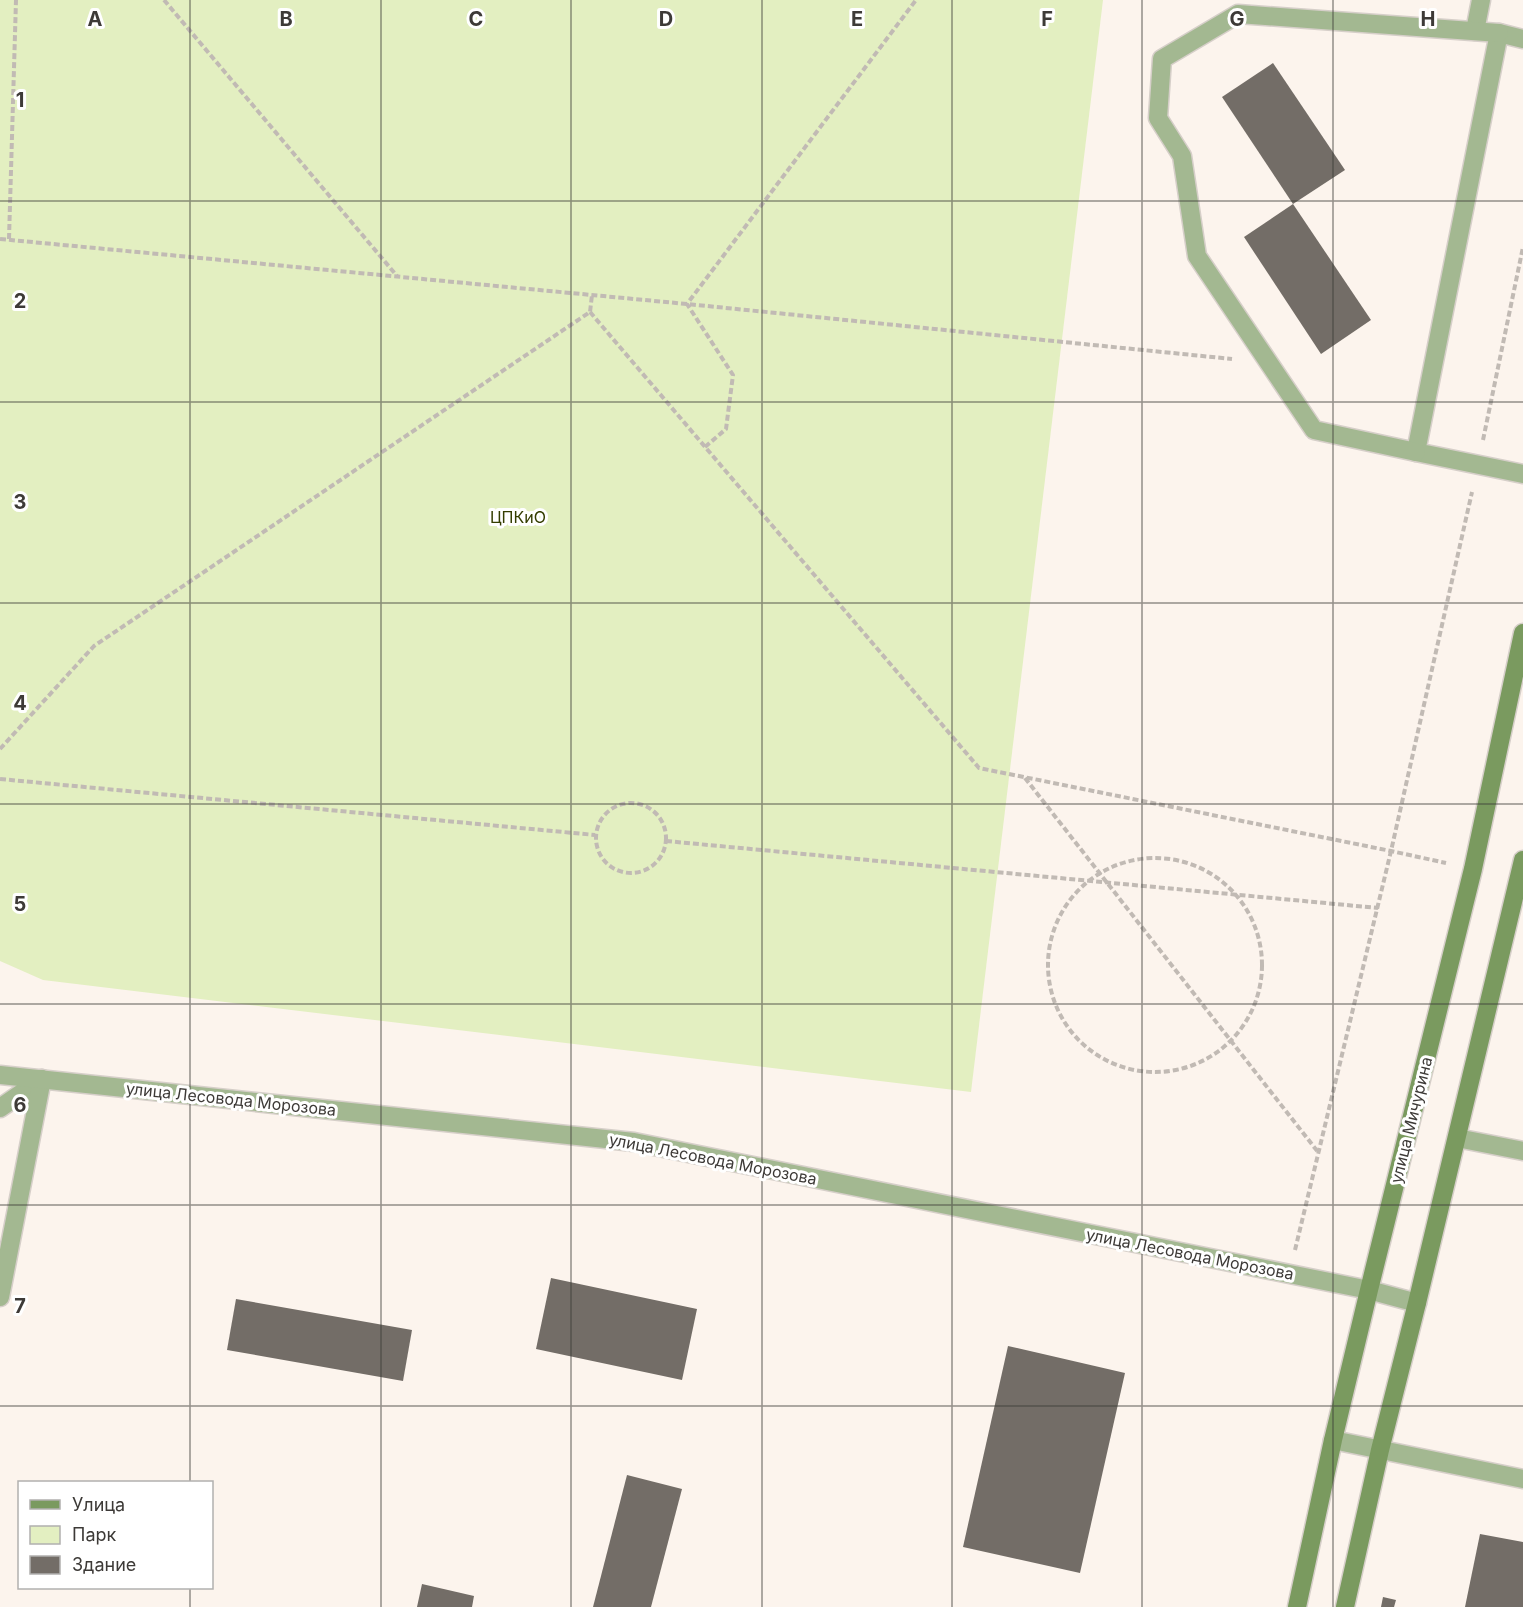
<svg xmlns="http://www.w3.org/2000/svg" width="1523" height="1607" font-family="Inter,sans-serif">
  <style>
    .green { fill: #e3efc1 }
    .building { fill: #736d67 }
    .lines { fill: none; stroke-linecap: round; stroke-linejoin: round }
    .lane-casing { stroke: #d6cfc9; stroke-width: 21 }
    .street-casing { stroke: #d6cfc9; stroke-width: 21 }
    .secondary-casing { stroke: #d6cfc9; stroke-width: 21 }
    .path { stroke: #c1bab4; stroke-width: 4; stroke-dasharray: 6 3; stroke-linecap: butt }
    .lane { stroke: #a3b891; stroke-width: 18 }
    .street { stroke: #a3b891; stroke-width: 18 }
    .secondary { stroke: #7a9a5f; stroke-width: 18 }
    .grid { fill: none; stroke: #3d3a37; stroke-width: 1.5; stroke-opacity: 0.55 }
    .labels { text-anchor: middle; stroke-width: 6; stroke-linejoin: round; paint-order: stroke }
    .park-label { font-size: 16px; fill: #343d00; stroke: #fff }
    .street-label { font-size: 16px; fill: #3d3a37; stroke: #fff }
    .grid-label { font-size: 20px; text-anchor: middle; font-weight: bold; fill: #3d3a37; stroke: #fff; stroke-width: 6; stroke-linejoin: round; paint-order: stroke }
  </style>
  <rect width="100%" height="100%" fill="#fcf4ed"/>
  <path class="green" d="M0 0H1103L971 1092 43 980 0 961Z"/>
  <g class="building">
    <path d="M1273 63 1345 170 1293 204 1222 97Z"/>
    <path d="M1293 204 1371 320 1321 354 1244 237Z"/>
    <path d="M551 1278 697 1309 682 1380 536 1349Z"/>
    <path d="M236 1299 412 1330 403 1381 227 1350Z"/>
    <path d="M1008 1346 1125 1373 1080 1573 963 1547Z"/>
    <path d="M627 1475 682 1489 651 1607H593Z"/>
    <path d="M1480 1534 1523 1542V1607H1465Z"/>
    <path d="M422 1584 474 1596 472 1607H417Z"/>
    <path d="M1383 1597 1396 1600 1394 1607H1381Z"/>
  </g>
  <g class="lines">
    <defs>
      <g id="lane">
        <path d="M1475 31 1481 0"/>
        <path d="M1523 39 1499 33 1416 452 1523 474"/>
        <path d="M1416 452 1314 430 1197 256 1182 156 1158 118 1162 59 1238 14 1499 33"/>
        <path d="M0 1108 42 1079"/>
        <path d="M1457 1138 1523 1151"/>
        <path d="M0 1297 42 1079"/>
        <path d="M1333 1440 1523 1479"/>
      </g>
      <path id="street" d="M0 1075 634 1142 1369 1290 1417 1303"/>
      <g id="secondary">
        <path d="M1297 1607 1333 1440 1369 1290 1473 869 1523 633"/>
        <path d="M1345 1607 1380 1450 1417 1303 1523 860"/>
      </g>
    </defs>
    <use href="#lane" class="lane-casing"/>
    <use href="#street" class="street-casing"/>
    <use href="#secondary" class="secondary-casing"/>
    <g class="path">
      <path d="M164 0 397 276"/>
      <path d="M0 239 687 304 1232 359"/>
      <path d="M9 239 16 0"/>
      <path d="M590 312 979 768 1391 851 1446 863"/>
      <path d="M1483 440 1523 247"/>
      <path d="M705 447 726 429 733 375 687 304 916 0"/>
      <path d="M0 749 94 646 590 312 592 295"/>
      <path d="M1025 778 1318 1152"/>
      <path d="M0 779 595 835"/>
      <circle cx="631" cy="838" r="35"/>
      <path d="M666 841 1378 908"/>
      <circle cx="1155" cy="965" r="107"/>
      <path d="M1295 1250 1391 851 1472 492"/>
    </g>
    <use href="#lane" class="lane"/>
    <use href="#street" class="street"/>
    <use href="#secondary" class="secondary"/>
  </g>
  <path class="grid" d="M190 0V1482M381 0V1607M571 0V1607M762 0V1607M952 0V1607M1142 0V1607M1333 0V1607M0 201H1523M0 402H1523M0 603H1523M0 804H1523M0 1004H1523M0 1205H1523M0 1406H1523M190 1588V1607"/>
  <g class="labels">
    <g class="park-label">
      <text x="518" y="523">ЦПКиО</text>
    </g>
    <g class="street-label">
      <text transform="translate(231 1099) rotate(6)" y="6">улица Лесовода Морозова</text>
      <text transform="translate(1411 1120) rotate(-76)" y="6">улица Мичурина</text>
      <text transform="translate(713 1159) rotate(11)" y="6">улица Лесовода Морозова</text>
      <text transform="translate(1190 1254) rotate(11)" y="6">улица Лесовода Морозова</text>
    </g>
  </g>
  <g class="grid-label">
    <text x="95" y="26">A</text>
    <text x="286" y="26">B</text>
    <text x="476" y="26">C</text>
    <text x="666" y="26">D</text>
    <text x="857" y="26">E</text>
    <text x="1047" y="26">F</text>
    <text x="1237" y="26">G</text>
    <text x="1428" y="26">H</text>
    <text x="20" y="107">1</text>
    <text x="20" y="308">2</text>
    <text x="20" y="509">3</text>
    <text x="20" y="710">4</text>
    <text x="20" y="911">5</text>
    <text x="20" y="1112">6</text>
    <text x="20" y="1313">7</text>
  </g>
  <rect x="18" y="1481" width="195" height="108" fill="#ffffff" stroke="#b1b0af" stroke-width="1.5"/>
  <rect x="30" y="1500" width="30" height="9" fill="#7a9a5f" stroke="#b1b0af" stroke-width="1.5"/>
  <text x="72" y="1511" font-size="18" fill="#3d3a37">Улица</text>
  <rect x="30" y="1526" width="30" height="18" fill="#e3efc1" stroke="#b1b0af" stroke-width="1.5"/>
  <text x="72" y="1541" font-size="18" fill="#3d3a37">Парк</text>
  <rect x="30" y="1556" width="30" height="18" fill="#736d67" stroke="#b1b0af" stroke-width="1.5"/>
  <text x="72" y="1571" font-size="18" fill="#3d3a37">Здание</text>
</svg>
